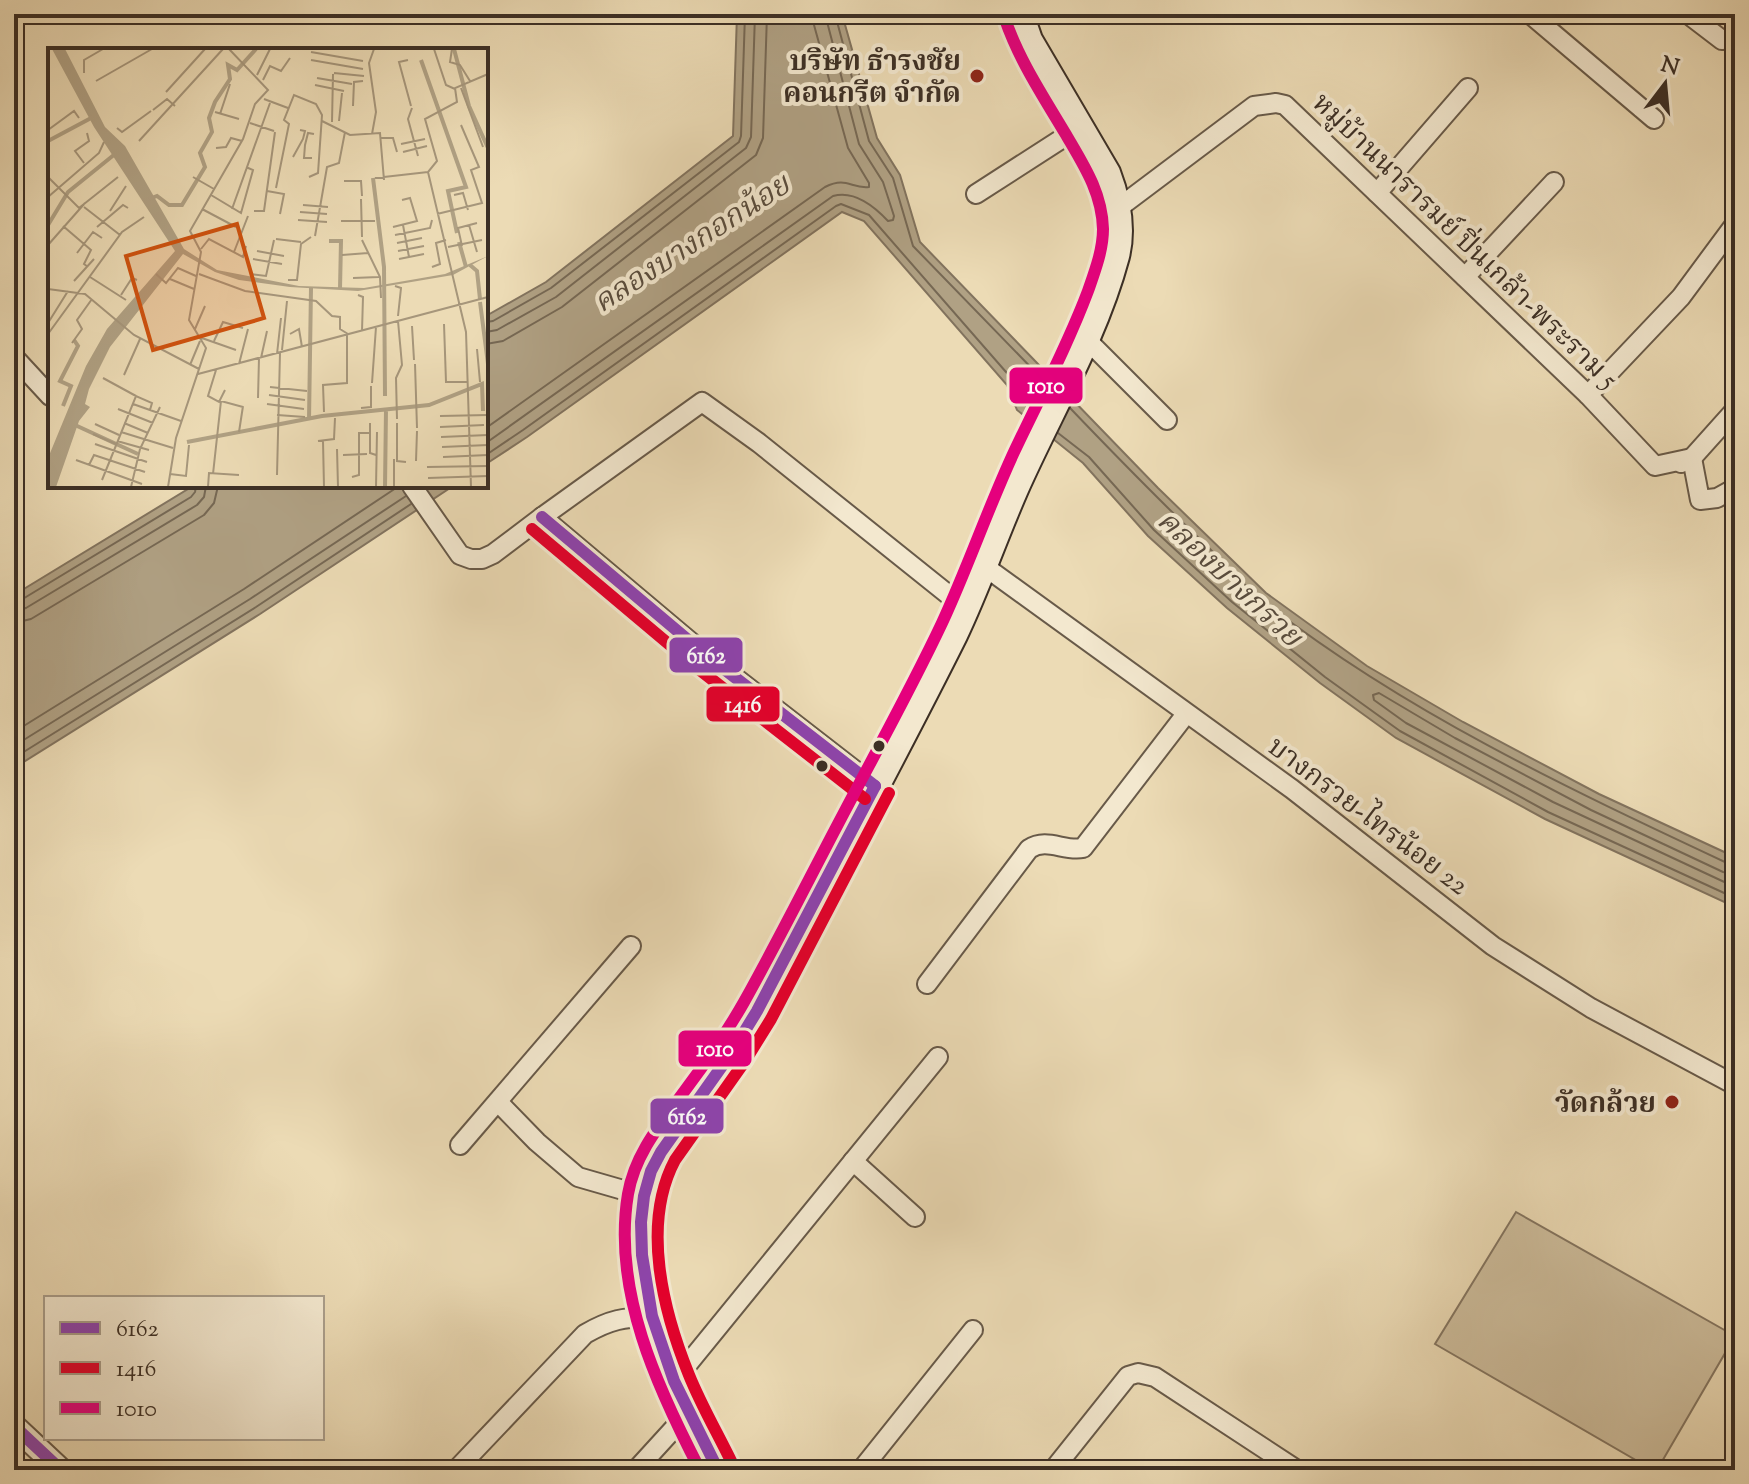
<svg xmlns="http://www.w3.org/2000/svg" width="1749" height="1484" font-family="'Sorts Mill Goudy','Noto Serif Thai',serif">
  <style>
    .green { fill: #cebe9d; stroke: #857661; stroke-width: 2 }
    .water { fill: #b0a184; stroke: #82735e; stroke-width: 2 }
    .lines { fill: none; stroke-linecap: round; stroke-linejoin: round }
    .shore { stroke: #766854; stroke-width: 2 }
    .minor-casing { stroke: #685a49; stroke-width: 22 }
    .tertiary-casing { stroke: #685a49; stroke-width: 26 }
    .secondary-casing { stroke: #3c2f25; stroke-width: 30 }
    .minor { stroke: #f3e8cf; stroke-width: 18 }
    .tertiary { stroke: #f3e8cf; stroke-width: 22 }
    .secondary { stroke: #f3e8cf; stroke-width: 26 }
    .bus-1-casing { stroke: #f3e8cf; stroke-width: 18 }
    .bus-2-casing { stroke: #f3e8cf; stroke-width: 18 }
    .bus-3-casing { stroke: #f3e8cf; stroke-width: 18 }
    .bus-1 { stroke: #8e44ad; stroke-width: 12 }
    .bus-2 { stroke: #e4002b; stroke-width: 12 }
    .bus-3 { stroke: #e5007d; stroke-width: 12 }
    .poi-dot { fill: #8f2418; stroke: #f3e8cf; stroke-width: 3 }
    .bus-dot { fill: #3c2f25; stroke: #f3e8cf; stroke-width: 3 }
    .labels { text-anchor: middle; stroke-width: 8; stroke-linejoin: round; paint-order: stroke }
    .poi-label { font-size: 28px; font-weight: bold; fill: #3c2f25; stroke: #f3e8cf; text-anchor: end }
    .street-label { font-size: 28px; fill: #3c2f25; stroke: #f3e8cf }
    .water-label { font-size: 30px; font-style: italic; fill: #594c3d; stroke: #f3e8cf }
    .inset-river { fill: none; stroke: #b0a184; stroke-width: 4 }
    .inset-road { fill: none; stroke: #a6967b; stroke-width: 2 }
    .view { fill: #ce5310; fill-opacity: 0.15; stroke: #ce5310; stroke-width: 4 }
    .inset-edge { fill: none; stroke: #3c2f25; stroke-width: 4 }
    .line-badge { stroke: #f3e8cf; stroke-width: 3 }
    .badge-label { font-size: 22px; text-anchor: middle; font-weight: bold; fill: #fff }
  </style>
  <rect width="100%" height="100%" fill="#ecdbb5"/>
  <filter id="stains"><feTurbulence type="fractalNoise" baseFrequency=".0025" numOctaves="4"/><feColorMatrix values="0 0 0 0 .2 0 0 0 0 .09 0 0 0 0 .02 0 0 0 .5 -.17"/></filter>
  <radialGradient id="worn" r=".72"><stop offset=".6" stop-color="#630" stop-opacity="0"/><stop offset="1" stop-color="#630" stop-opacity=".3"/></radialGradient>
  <path class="green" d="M1516 1212 1735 1336 1657 1470H1653L1435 1344Z"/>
  <g class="water">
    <path d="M737 14H842L877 138 900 175 920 242 1158 488 1266 593 1367 666 1463 722 1599 794 1735 857V907L1545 819 1396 738 1320 683 1227 608 1148 536 1083 463 1017 410 1007 385 864 221 842 212 527 437 486 464V316L546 282 733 136Z"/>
    <path d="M193 486H453L260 614 14 768V595Z"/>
  </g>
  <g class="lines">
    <g class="shore">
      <path d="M835 14 869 141 893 178 913 246 1048 385"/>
      <path d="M486 322 493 321 551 288 739 142 741 136 745 14"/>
      <path d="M486 332 497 330 556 297 746 148 751 137 755 14"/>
      <path d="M486 344 503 341 562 307 756 155 763 138 767 14"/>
      <path d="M1070 408C1115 455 1160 501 1207 546 1225 564 1243 585 1263 601 1403 711 1567 788 1727 863L1735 864"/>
      <path d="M486 428 825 187C847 176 851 189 869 187V183L848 148 814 25 813 14"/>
      <path d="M1058 433 1089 457 1154 530 1232 602 1325 677 1400 731 1548 812 1735 898"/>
      <path d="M486 443 833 196C854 190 874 206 888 221L893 220 894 216 883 182 859 144 825 14"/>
      <path d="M486 455 523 430 836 206 841 204 869 215 1013 380 1024 404 1034 413"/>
      <path d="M14 601 21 600 191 497 195 492 196 486"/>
      <path d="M14 611 26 608 197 505 204 497 206 486"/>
      <path d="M14 623 31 619 204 515 214 503 218 486"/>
      <path d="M14 732 244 589 399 486"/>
      <path d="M14 746 250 599 406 496"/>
      <path d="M14 758 256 607 411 504"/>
      <path d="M1735 874 1723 872 1591 810 1455 738 1379 693 1373 695 1374 700 1406 723 1553 802 1735 887"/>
    </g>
    <defs>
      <g id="minor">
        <path d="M1530 14 1654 119"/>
        <path d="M1688 14 1722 40"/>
        <path d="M1377 193 1468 88"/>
        <path d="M976 194 1080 127"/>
        <path d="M1117 209 1254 106 1276 103 1285 105 1588 395 1655 466 1692 458 1700 500 1717 498 1735 488"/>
        <path d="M1465 277 1554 182"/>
        <path d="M1086 339 1167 420"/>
        <path d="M14 357 50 396"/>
        <path d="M1588 395 1681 297 1735 224"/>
        <path d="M1681 463 1692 458 1735 410"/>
        <path d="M412 486 460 555 471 559H482L493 554 542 517 702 402 759 443 965 608"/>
        <path d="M542 517 706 655 875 786"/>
        <path d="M984 566 1292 789 1493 946 1591 1008 1735 1085"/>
        <path d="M927 984 1029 849C1047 837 1064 852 1083 848L1186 714"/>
        <path d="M498 1102 537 1142 578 1177 644 1196"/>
        <path d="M460 1145 631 946"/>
        <path d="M853 1161 915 1217"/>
        <path d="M674 1381 938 1057"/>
        <path d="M456 1470 585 1334C611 1319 623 1318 652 1316"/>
        <path d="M636 1470 688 1413"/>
        <path d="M861 1470 973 1330"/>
        <path d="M1053 1470 1128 1376 1138 1373 1155 1377 1297 1470"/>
      </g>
      <path id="tertiary" d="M14 1426 61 1470"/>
      <path id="secondary" d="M718 1470C679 1395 643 1320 641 1234 641 1213 643 1188 652 1168 663 1145 681 1124 696 1103 718 1073 738 1043 757 1011 823 886 891 761 954 635 977 587 994 537 1015 489 1049 412 1094 338 1116 256 1123 228 1117 199 1107 173L1029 40 1020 14"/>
    </defs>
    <use href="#minor" class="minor-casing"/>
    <use href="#tertiary" class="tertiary-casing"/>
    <use href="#secondary" class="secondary-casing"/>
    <use href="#minor" class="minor"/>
    <use href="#tertiary" class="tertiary"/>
    <use href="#secondary" class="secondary"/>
    <defs>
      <g id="bus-1">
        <path d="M542 517 706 655 875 786"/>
        <path d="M14 1426 61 1470"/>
        <path d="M718 1470 674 1381 652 1316 642 1255 641 1222 644 1196 651 1171 661 1152 732 1052 757 1011 875 786"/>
      </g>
      <g id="bus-2">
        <path d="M532 529 696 667 865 799"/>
        <path d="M732 1463C718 1434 701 1405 689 1375 663 1311 641 1224 675 1160L745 1061 771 1019 889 793"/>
      </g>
      <path id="bus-3" d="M700 1470C657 1387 612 1290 628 1194 635 1153 662 1122 686 1089 707 1061 727 1032 744 1002 777 943 807 883 838 824 873 757 910 691 942 623 968 567 988 508 1014 452 1039 399 1067 347 1088 291 1095 271 1103 250 1103 229 1102 192 1083 164 1065 133 1043 96 1019 60 1005 19"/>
    </defs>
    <use href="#bus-1" class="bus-1-casing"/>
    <use href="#bus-2" class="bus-2-casing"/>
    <use href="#bus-3" class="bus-3-casing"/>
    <use href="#bus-1" class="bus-1"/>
    <use href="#bus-2" class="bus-2"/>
    <use href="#bus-3" class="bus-3"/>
  </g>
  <g class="poi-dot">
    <circle cx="977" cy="76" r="8"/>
    <circle cx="1672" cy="1102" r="8"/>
  </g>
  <g class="bus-dot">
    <circle cx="879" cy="746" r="7"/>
    <circle cx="822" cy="766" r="7"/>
  </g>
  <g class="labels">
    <g class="poi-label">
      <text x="961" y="70">บริษัท ธำรงชัย<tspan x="961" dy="32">คอนกรีต จำกัด</tspan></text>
      <text x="1656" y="1112">วัดกล้วย</text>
    </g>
    <g class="street-label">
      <text transform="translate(1466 240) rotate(44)" y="10">หมู่บ้านนารารมย์ ปิ่นเกล้า-พระราม 5</text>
      <text transform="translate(1369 815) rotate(37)" y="10">บางกรวย-ไทรน้อย 22</text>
    </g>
    <g class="water-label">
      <text transform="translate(691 243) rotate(-33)" y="10">คลองบางกอกน้อย</text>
      <text transform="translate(1230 578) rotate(43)" y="10">คลองบางกรวย</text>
    </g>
  </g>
  <g transform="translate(48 48)">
    <rect width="440" height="440" fill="#ecdbb5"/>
    <path d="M4 1H17L57 79 77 98 136 201 169 222 251 238 316 240 397 226 440 208 405 227 310 243 242 239 191 232 167 224 135 206 62 299 41 341 37 356 42 359 31 373 8 439H0V410L38 318 59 281 127 203 46 79Z" fill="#b0a184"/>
    <path class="inset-river" d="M406 1 421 58 440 100M373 12 418 139 400 143 409 185M0 93 45 69M325 130 336 219 337 348M101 151 109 148 121 157H134L157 119 152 105 164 84 161 70 167 54 182 31 180 17 189 22 208 1M0 177 20 144 67 106M281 193H293L292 241M411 194 418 219M422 217 429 223 432 251M432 254 440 316M15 358 23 338 12 333 30 298 26 292M261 372 263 240M27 377 90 406M139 394 274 368 381 357 434 336 435 363M337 439 338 361"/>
    <path class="inset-road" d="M386 1 398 37 407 41M404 1 402 14 412 17 422 33M263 4 315 13M263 12 315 21M360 12 351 14 363 58M36 25V12L55 1M286 25 316 28M209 27 222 1M269 30 304 36M215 32 222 18 233 23 242 10M48 33 104 1M267 37 296 43M413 40 435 99M118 44 157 1M216 51 240 60M305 58 306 34 315 33M364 60 360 71 370 108M105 62 119 51 127 58M167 64 191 71M172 66 182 36M274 73 302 87 332 85 336 132M291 73 294 45M284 74 285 26M202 75 226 83M69 80 74 84 103 63M0 82 26 63 31 70M324 86 328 64 321 15 326 1M333 90H345L349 104M91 93 175 1M353 96 377 91M168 100 178 99 183 90 194 93M355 104 379 98M245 109 255 91 257 83 252 82M264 110H256L257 97 260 85 266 86M36 115 27 103 41 93 39 85M0 129 31 160 70 129M145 129 166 141M327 130 380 124M296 133H313L314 148M228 140 241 76 236 72 246 47 268 56 274 67 270 125 261 129M219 143 236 146 232 166M163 147 193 165 205 122 198 119M406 147 415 145 420 162M0 149 51 105 56 94M313 151 314 189M255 157 280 159M36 159 72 187M154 161 188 179M184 161 222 55M62 163 78 138M206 163H216L227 84M252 164 279 166M389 166 434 155 423 122 431 119 413 77M250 172 279 174M293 173H327M355 177 361 209M421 177 429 204M15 178 43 202 36 216 40 219M49 179 75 157 80 160M345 179 369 173 362 150 354 152M347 187 382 180 384 172M267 188 279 119 291 115 297 84M228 191 253 194M314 192 332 229 333 250M349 195 374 190M0 197 37 155M414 198 410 180 429 175M400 199 434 192M153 201 161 191 195 209 198 198M209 203 236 208M350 203 376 198M186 204 200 168M29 205 45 184 54 190M294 207 320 205M205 211 234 216M351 211 376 206M384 219 392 216 388 195 398 192M108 226 118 235 130 220 148 228M151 226 197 243 268 253 284 268 292 269V281L300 286M202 226 218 228 226 192M42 229 78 252M305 230 331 229M122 231 146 241M240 232H249L253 196 263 189M26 233 46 211M347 238 353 240 350 268M0 241 37 246 86 287 151 321M73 247 84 230 89 232M310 247 315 249 314 283M0 275 20 243M396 276 398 334H419M364 278 366 312M147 281 157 258M0 286 74 184 96 169M242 286 251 281 254 299M151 289 188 302M166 293 175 274 195 280M24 295 34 281 29 272 44 251M429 301 432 334M234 302 239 253M229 306 233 270M213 310 219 283M191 316 200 281M367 316 369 380M142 317 152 293M168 322 160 348 171 354 177 342M150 326 440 249M76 327 92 291M55 330 88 348M324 335 328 279M222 339 259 343M221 347 257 352M210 350 211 310M85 356 133 373M219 356 256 361M313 360 323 359V338M70 361 105 375M276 364 275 337 299 335V287M229 367 257 369M392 368 440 367M349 371 348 330 354 317 350 273M76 375 100 385M322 375V405L328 407M349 375V413L358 414M47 376 71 387M392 379 436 377M73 384 125 400M191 384 195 358M45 386 68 396M393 389 440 387M69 393 101 402M270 393 286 391 287 370M275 393 276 439M47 396 99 414M394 399 440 397M289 401 290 439M295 407 319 406M395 409 440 407M346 411V439M28 412 94 436M368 413 369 383M41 417 46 407 97 424M379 419 440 418M122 426 138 428 141 397M165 426 173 353 195 359M229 427 232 305M304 429 311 427V385H322M380 430 440 428M54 432 88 348 104 355 102 362M83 439 92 401 112 359M120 439 128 390 158 300 141 272 153 204 142 183 195 91 207 56 220 42 181 1M160 439 161 425 191 427M328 439 329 384M423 439 418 284 380 124 389 113 377 71 409 54 407 40 440 26"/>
    <path class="view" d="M189 176 216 270 105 302 78 208Z"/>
    <rect width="440" height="440" class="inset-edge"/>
  </g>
  <g class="line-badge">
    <rect x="1008" y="366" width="76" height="39" rx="8" fill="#e5007d"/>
    <rect x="668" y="636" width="76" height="38" rx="8" fill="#8e44ad"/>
    <rect x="705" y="685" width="76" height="38" rx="8" fill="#e4002b"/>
    <rect x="677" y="1029" width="76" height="39" rx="8" fill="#e5007d"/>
    <rect x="649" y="1097" width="76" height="38" rx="8" fill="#8e44ad"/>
  </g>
  <g class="badge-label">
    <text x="1046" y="393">1010</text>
    <text x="706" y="663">6162</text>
    <text x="743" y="712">1416</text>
    <text x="715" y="1056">1010</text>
    <text x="687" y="1124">6162</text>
  </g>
  <rect width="1749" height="1484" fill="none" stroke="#ecdbb5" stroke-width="48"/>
  <rect x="16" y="16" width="1717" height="1452" fill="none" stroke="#3c2f25" stroke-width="4"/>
  <rect x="24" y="24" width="1701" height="1436" fill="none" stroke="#3c2f25" stroke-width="2"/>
  <rect x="44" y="1296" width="280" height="144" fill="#f3e8cf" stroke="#aa9e8b" stroke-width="2"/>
  <rect x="60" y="1322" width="40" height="12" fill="#8e44ad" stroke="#aa9e8b" stroke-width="2"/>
  <text x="116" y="1336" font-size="24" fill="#3c2f25">6162</text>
  <rect x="60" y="1362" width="40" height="12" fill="#e4002b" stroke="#aa9e8b" stroke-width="2"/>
  <text x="116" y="1376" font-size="24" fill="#3c2f25">1416</text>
  <rect x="60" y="1402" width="40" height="12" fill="#e5007d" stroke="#aa9e8b" stroke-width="2"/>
  <text x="116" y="1416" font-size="24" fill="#3c2f25">1010</text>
  <g transform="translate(1665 84) rotate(16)" stroke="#f3e8cf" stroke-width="6" paint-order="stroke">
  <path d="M0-6L14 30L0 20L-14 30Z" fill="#3c2f25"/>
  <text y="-12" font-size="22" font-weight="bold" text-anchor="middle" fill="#3c2f25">N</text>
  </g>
  <rect width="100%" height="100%" filter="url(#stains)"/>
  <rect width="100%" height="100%" fill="url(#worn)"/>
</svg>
